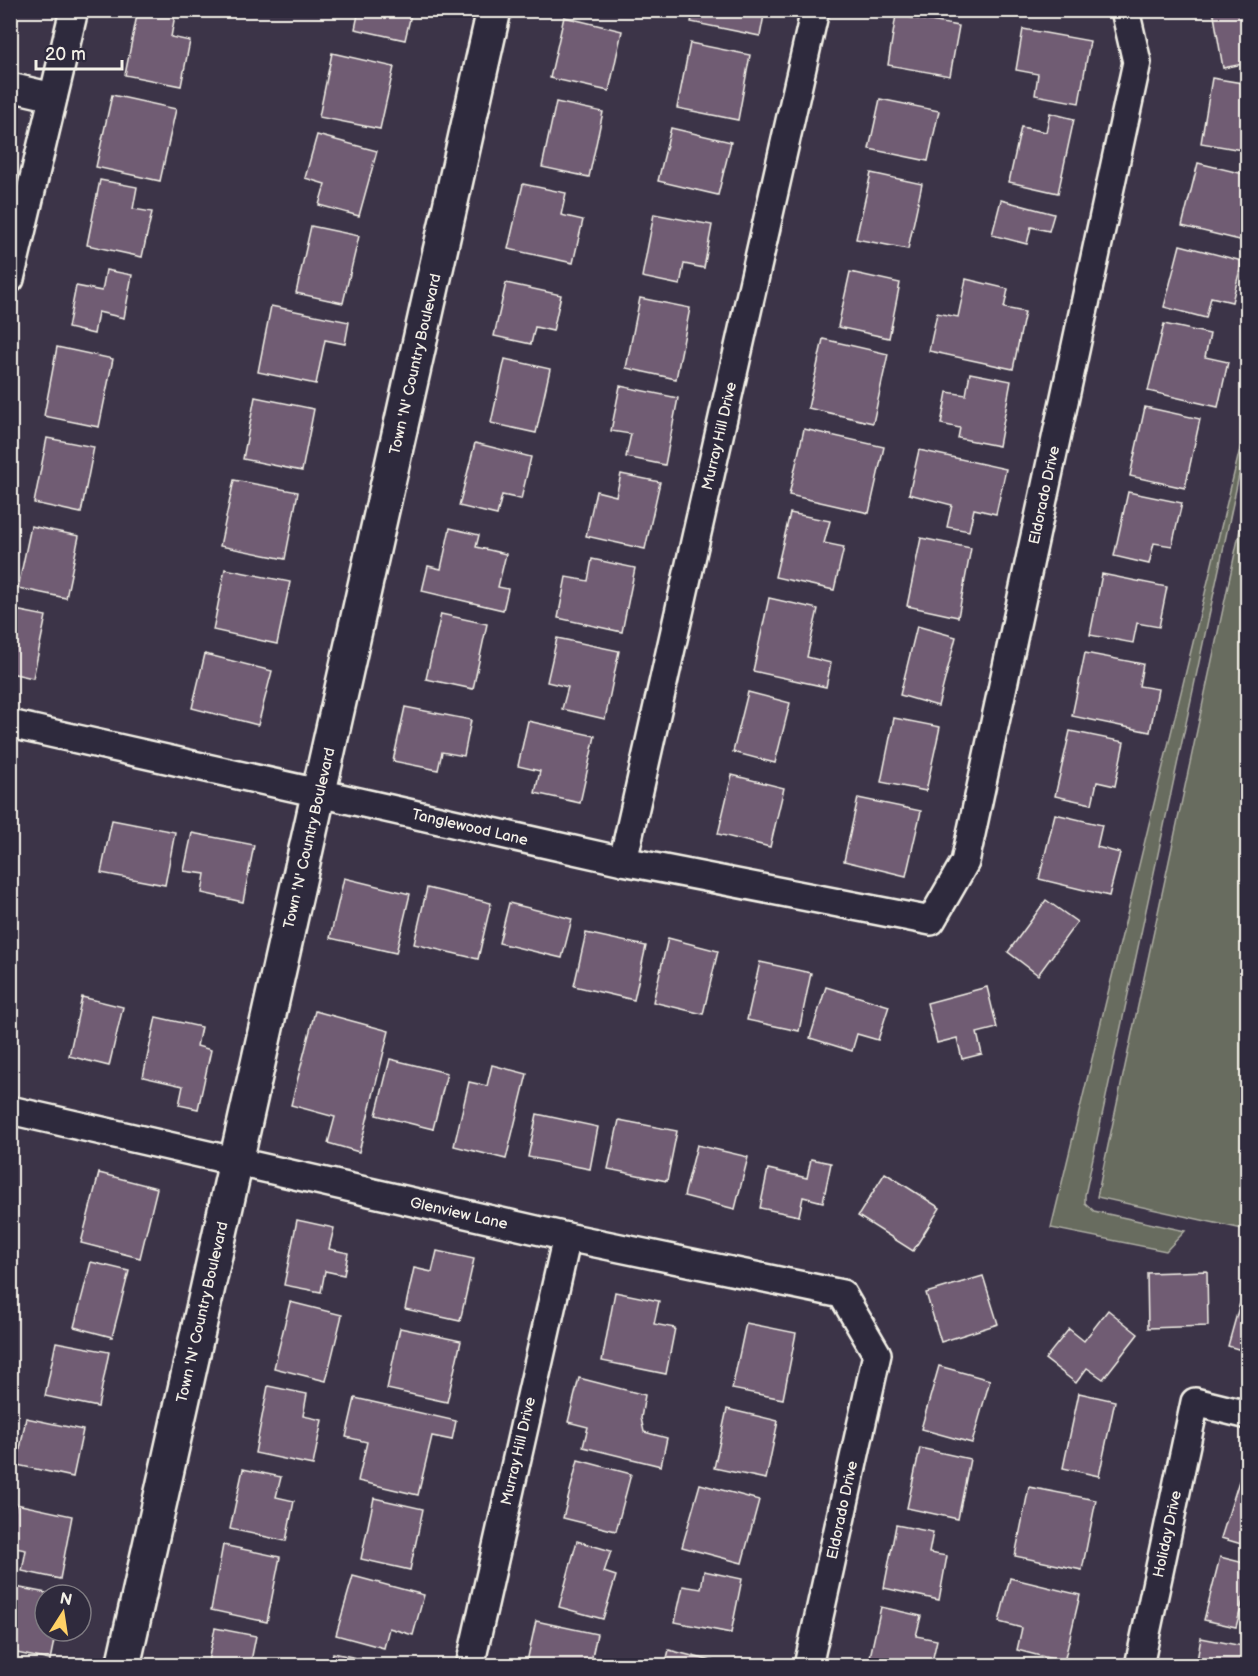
<svg xmlns="http://www.w3.org/2000/svg" width="1258" height="1676" font-family="'Balsamiq Sans',sans-serif">
  <style>
    .green { fill: #686c5f; stroke: #aeaea4; stroke-width: 1.5 }
    .building { fill: #6f5b73; stroke: #f4f1e8; stroke-width: 1.5 }
    .lines { fill: none; stroke-linecap: round; stroke-linejoin: round }
    .street-casing { stroke: #f4f1e8; stroke-width: 32 }
    .secondary-casing { stroke: #f4f1e8; stroke-width: 38 }
    .street { stroke: #2f2a3d; stroke-width: 27 }
    .secondary { stroke: #2f2a3d; stroke-width: 33 }
    .labels { text-anchor: middle; stroke-width: 5; stroke-linejoin: round; paint-order: stroke }
    .street-label { font-size: 15px; fill: #f4f1e8; stroke: #2f2a3d }
  </style>
  <rect width="100%" height="100%" fill="#3c3448"/>
  <filter id="ink" filterUnits="userSpaceOnUse"><feTurbulence type="fractalNoise" baseFrequency=".0167" numOctaves="2"/><feDisplacementMap in="SourceGraphic" scale="12" xChannelSelector="R" yChannelSelector="G"/><feConvolveMatrix kernelMatrix="1 2 1 2 8 2 1 2 1" color-interpolation-filters="sRGB"/></filter>
  <g filter="url(#ink)">
    <g class="green">
      <path d="M1247 420V438L1085 1195V1203L1094 1211 1185 1231 1166 1251 1051 1228Z"/>
      <path d="M1247 497 1248 1230H1247L1097 1197Z"/>
    </g>
    <g class="building">
      <path d="M138 10H154L175 15 171 37 190 41 181 86 125 75Z"/>
      <path d="M359 10H412L405 40 355 29Z"/>
      <path d="M694 10H765L760 36 691 22Z"/>
      <path d="M1213 10H1248V63L1223 68Z"/>
      <path d="M896 15 959 26 950 76 888 65Z"/>
      <path d="M564 17 622 31 609 91 550 78Z"/>
      <path d="M1023 29 1090 41 1079 103 1035 95 1038 74 1016 70Z"/>
      <path d="M690 43 750 55 738 120 677 108Z"/>
      <path d="M332 53 394 67 380 129 319 117Z"/>
      <path d="M1212 78 1248 84V151L1201 143Z"/>
      <path d="M112 95 176 109 160 181 96 167Z"/>
      <path d="M880 99 939 111 928 161 869 149Z"/>
      <path d="M556 102 603 112 589 177 542 167Z"/>
      <path d="M1050 113 1074 119 1058 193 1009 182 1021 127 1046 132Z"/>
      <path d="M671 128 731 142 718 195 658 181Z"/>
      <path d="M317 135 377 151 359 216 319 205 325 184 305 178Z"/>
      <path d="M1198 163 1248 175V242L1182 226Z"/>
      <path d="M871 173 922 184 908 249 856 239Z"/>
      <path d="M100 180 137 187 133 209 152 212 142 257 87 245Z"/>
      <path d="M523 184 566 193 561 215 583 220 573 263 508 249Z"/>
      <path d="M1001 200 1054 214 1049 231 1031 227 1027 244 992 235Z"/>
      <path d="M654 214 712 225 704 268 684 264 680 285 642 277Z"/>
      <path d="M311 226 359 236 343 303 296 293Z"/>
      <path d="M1180 245 1242 261 1232 302 1211 297 1206 318 1164 307Z"/>
      <path d="M106 270 132 275 124 318 98 312 94 334 68 328 76 286 102 291Z"/>
      <path d="M850 272 900 283 889 338 838 327Z"/>
      <path d="M966 279 1008 289 1004 308 1025 312 1013 369 929 351 937 313 958 317Z"/>
      <path d="M506 283 561 295 553 331 535 327 531 344 494 336Z"/>
      <path d="M640 298 690 308 676 379 626 368Z"/>
      <path d="M271 306 349 322 345 344 325 340 316 384 258 372Z"/>
      <path d="M1164 324 1210 334 1205 357 1228 362 1218 407 1148 391Z"/>
      <path d="M823 339 888 354 873 423 808 408Z"/>
      <path d="M57 347 113 359 99 427 44 416Z"/>
      <path d="M505 359 550 369 536 433 491 423Z"/>
      <path d="M970 373 1011 381 999 446 958 438 960 428 941 424 947 392 966 395Z"/>
      <path d="M620 386 678 398 665 465 626 457 631 434 611 431Z"/>
      <path d="M255 397 314 409 302 471 243 459Z"/>
      <path d="M1145 407 1200 419 1185 488 1130 476Z"/>
      <path d="M804 429 884 447 869 513 789 495Z"/>
      <path d="M47 438 94 447 81 513 34 503Z"/>
      <path d="M475 443 531 457 521 499 502 495 497 515 459 506Z"/>
      <path d="M919 450 1006 469 996 514 974 509 969 531 947 527 952 505 909 494Z"/>
      <path d="M621 474 660 482 645 549 586 536 596 491 616 496Z"/>
      <path d="M234 480 298 492 285 559 220 546Z"/>
      <path d="M1128 492 1182 503 1172 546 1154 543 1149 564 1114 556Z"/>
      <path d="M790 513 830 521 824 543 844 547 834 590 775 577Z"/>
      <path d="M31 526 79 536 66 598 18 588Z"/>
      <path d="M450 528 479 535 476 547 506 554 498 587 508 589 503 610 422 591 428 566 441 569Z"/>
      <path d="M921 538 971 548 958 617 907 606Z"/>
      <path d="M592 559 635 568 622 632 558 618 566 577 588 581Z"/>
      <path d="M225 569 290 582 277 644 213 630Z"/>
      <path d="M1102 574 1167 587 1159 627 1137 623 1133 643 1090 635Z"/>
      <path d="M769 598 818 609 807 657 831 663 826 687 753 671Z"/>
      <path d="M10 609 46 616 33 678 10 673Z"/>
      <path d="M441 614 487 624 473 689 426 679Z"/>
      <path d="M917 626 956 637 938 706 900 695Z"/>
      <path d="M557 638 619 651 605 719 562 709 568 687 547 682Z"/>
      <path d="M1085 653 1143 664 1139 686 1158 689 1150 732 1072 716Z"/>
      <path d="M205 654 272 671 258 725 192 708Z"/>
      <path d="M748 692 790 703 775 763 733 752Z"/>
      <path d="M405 707 471 720 464 756 442 752 438 770 393 761Z"/>
      <path d="M894 718 940 727 926 791 881 782Z"/>
      <path d="M528 721 595 736 580 803 535 793 540 771 518 766Z"/>
      <path d="M1070 731 1124 742 1115 786 1097 782 1092 804 1055 796Z"/>
      <path d="M732 775 784 788 770 847 718 834Z"/>
      <path d="M858 798 921 811 906 876 844 861Z"/>
      <path d="M1055 814 1102 825 1097 847 1120 853 1109 896 1039 879Z"/>
      <path d="M112 820 175 832 165 885 101 873Z"/>
      <path d="M192 833 254 845 243 902 202 893 205 874 184 871Z"/>
      <path d="M344 878 410 894 396 953 330 938Z"/>
      <path d="M427 888 491 903 478 959 414 944Z"/>
      <path d="M1046 900 1077 922 1038 975 1008 952Z"/>
      <path d="M509 903 572 919 562 958 499 943Z"/>
      <path d="M586 933 646 946 634 1000 574 986Z"/>
      <path d="M668 938 718 951 703 1014 653 1002Z"/>
      <path d="M760 962 811 973 799 1031 747 1020Z"/>
      <path d="M826 987 889 1006 878 1040 857 1034 852 1051 810 1038Z"/>
      <path d="M987 987 997 1028 977 1033 982 1054 962 1059 957 1038 937 1043 927 1003Z"/>
      <path d="M82 997 123 1007 109 1066 69 1056Z"/>
      <path d="M315 1011 389 1031 359 1152 328 1143 335 1117 291 1105Z"/>
      <path d="M156 1017 201 1027 197 1046 211 1050 198 1109 179 1105 183 1086 143 1077Z"/>
      <path d="M390 1059 447 1073 433 1129 376 1115Z"/>
      <path d="M492 1065 527 1074 506 1159 454 1146 469 1082 487 1086Z"/>
      <path d="M537 1114 598 1127 590 1169 528 1157Z"/>
      <path d="M619 1120 677 1131 667 1181 608 1169Z"/>
      <path d="M697 1145 748 1157 735 1209 684 1196Z"/>
      <path d="M811 1159 831 1163 823 1202 803 1197 799 1216 760 1208 768 1169 807 1178Z"/>
      <path d="M99 1173 157 1188 140 1258 81 1243Z"/>
      <path d="M885 1173 940 1208 913 1251 858 1216Z"/>
      <path d="M297 1220 334 1228 329 1249 348 1253 344 1275 325 1271 321 1292 284 1285Z"/>
      <path d="M437 1251 474 1259 460 1321 405 1309 414 1268 432 1272Z"/>
      <path d="M91 1262 129 1271 112 1337 74 1327Z"/>
      <path d="M1207 1271 1208 1326 1148 1328 1147 1273Z"/>
      <path d="M983 1276 998 1324 941 1342 926 1293Z"/>
      <path d="M1247 1278H1248V1352L1228 1346Z"/>
      <path d="M615 1292 659 1301 654 1324 675 1328 666 1374 602 1361Z"/>
      <path d="M290 1302 342 1315 326 1381 274 1368Z"/>
      <path d="M1108 1310 1138 1334 1103 1379 1087 1368 1076 1383 1045 1359 1069 1329 1084 1341Z"/>
      <path d="M746 1323 796 1333 783 1399 732 1389Z"/>
      <path d="M400 1328 461 1341 447 1402 387 1389Z"/>
      <path d="M56 1342 109 1352 98 1407 45 1396Z"/>
      <path d="M939 1366 990 1380 972 1443 921 1429Z"/>
      <path d="M579 1378 645 1395 641 1418 644 1432 667 1438 661 1466 583 1447 588 1427 568 1422Z"/>
      <path d="M268 1386 307 1394 303 1416 322 1420 313 1465 255 1453Z"/>
      <path d="M1079 1393 1115 1401 1099 1476 1063 1468Z"/>
      <path d="M355 1398 456 1421 452 1440 432 1436 418 1495 358 1481 367 1442 346 1437Z"/>
      <path d="M727 1409 778 1421 766 1479 714 1468Z"/>
      <path d="M26 1418 83 1430 73 1477 17 1465Z"/>
      <path d="M920 1448 970 1459 958 1519 907 1508Z"/>
      <path d="M578 1460 631 1474 616 1531 563 1518Z"/>
      <path d="M243 1469 281 1477 276 1497 294 1501 286 1541 230 1529Z"/>
      <path d="M1239 1481 1248 1484V1546L1221 1538Z"/>
      <path d="M700 1484 759 1500 742 1563 682 1547Z"/>
      <path d="M1029 1487 1096 1500 1082 1570 1015 1556Z"/>
      <path d="M374 1498 423 1509 410 1570 361 1559Z"/>
      <path d="M16 1504 72 1516 60 1579 22 1571 26 1550 10 1547V1531Z"/>
      <path d="M896 1525 933 1532 929 1553 947 1556 939 1600 884 1588Z"/>
      <path d="M577 1541 611 1551 604 1572 616 1576 603 1619 559 1607Z"/>
      <path d="M223 1545 280 1557 267 1622 211 1610Z"/>
      <path d="M1220 1557 1248 1564V1581L1236 1627 1204 1620Z"/>
      <path d="M704 1571 742 1579 731 1633 675 1622 683 1586 701 1589Z"/>
      <path d="M353 1576 424 1595 413 1635 389 1628 384 1648 336 1635Z"/>
      <path d="M1010 1578 1080 1595 1064 1662 1017 1650 1022 1628 999 1622Z"/>
      <path d="M10 1586 57 1595H45V1631H56L50 1660 12 1652 16 1631 10 1630Z"/>
      <path d="M881 1607 921 1616 916 1636 937 1640 931 1666H868Z"/>
      <path d="M536 1621 597 1634 590 1666H526Z"/>
      <path d="M215 1628 256 1636 250 1666H207Z"/>
      <path d="M1201 1638 1248 1647 1246 1666H1196Z"/>
      <path d="M669 1650 731 1666H665Z"/>
      <path d="M333 1653 396 1666H330Z"/>
    </g>
    <g class="lines">
      <defs>
        <g id="street">
          <path d="M10 87 53 97"/>
          <path d="M10 279 74 10"/>
          <path d="M10 724 623 861 931 921 965 862 1137 62 1125 10"/>
          <path d="M623 861 815 10"/>
          <path d="M10 1110 567 1237 842 1294 877 1354 808 1666"/>
          <path d="M470 1666 567 1237"/>
          <path d="M1139 1666 1195 1402 1248 1415"/>
        </g>
        <path id="secondary" d="M123 1666 494 10"/>
      </defs>
      <use href="#street" class="street-casing"/>
      <use href="#secondary" class="secondary-casing"/>
      <use href="#street" class="street"/>
      <use href="#secondary" class="secondary"/>
    </g>
  </g>
  <g class="labels">
    <g class="street-label">
      <text transform="translate(415 364) rotate(-77)" y="5">Town 'N' Country Boulevard</text>
      <text transform="translate(719 436) rotate(-77)" y="5">Murray Hill Drive</text>
      <text transform="translate(1044 495) rotate(-78)" y="5">Eldorado Drive</text>
      <text transform="translate(470 827) rotate(13)" y="5">Tanglewood Lane</text>
      <text transform="translate(309 838) rotate(-77)" y="5">Town 'N' Country Boulevard</text>
      <text transform="translate(459 1213) rotate(13)" y="5">Glenview Lane</text>
      <text transform="translate(202 1312) rotate(-77)" y="5">Town 'N' Country Boulevard</text>
      <text transform="translate(518 1451) rotate(-77)" y="5">Murray Hill Drive</text>
      <text transform="translate(842 1510) rotate(-78)" y="5">Eldorado Drive</text>
      <text transform="translate(1167 1534) rotate(-78)" y="5">Holiday Drive</text>
    </g>
  </g>
  <rect width="1258" height="1676" fill="none" stroke="#2f2a3d" stroke-width="36"/>
  <rect x="18" y="18" width="1222" height="1640" fill="none" stroke="#f4f1e8" stroke-width="2" filter="url(#ink)"/>
  <g transform="translate(63 1613) rotate(12)"><circle r="28" fill="#2f2a3d" stroke="#7e7a81" stroke-width="1.5"/>
  <path d="M0-4.5L10 22L0 15L-10 22Z" fill="#ffd166"/>
  <text y="-9" font-size="16" font-weight="bold" text-anchor="middle" fill="#f4f1e8">N</text>
  </g>
  <path d="M36 60v9h86v-9" fill="none" stroke="#f4f1e8" stroke-width="3"/>
  <text x="45" y="60" font-size="18" fill="#f4f1e8" stroke="#2f2a3d" stroke-width="4.5" paint-order="stroke">20 m</text>
</svg>
